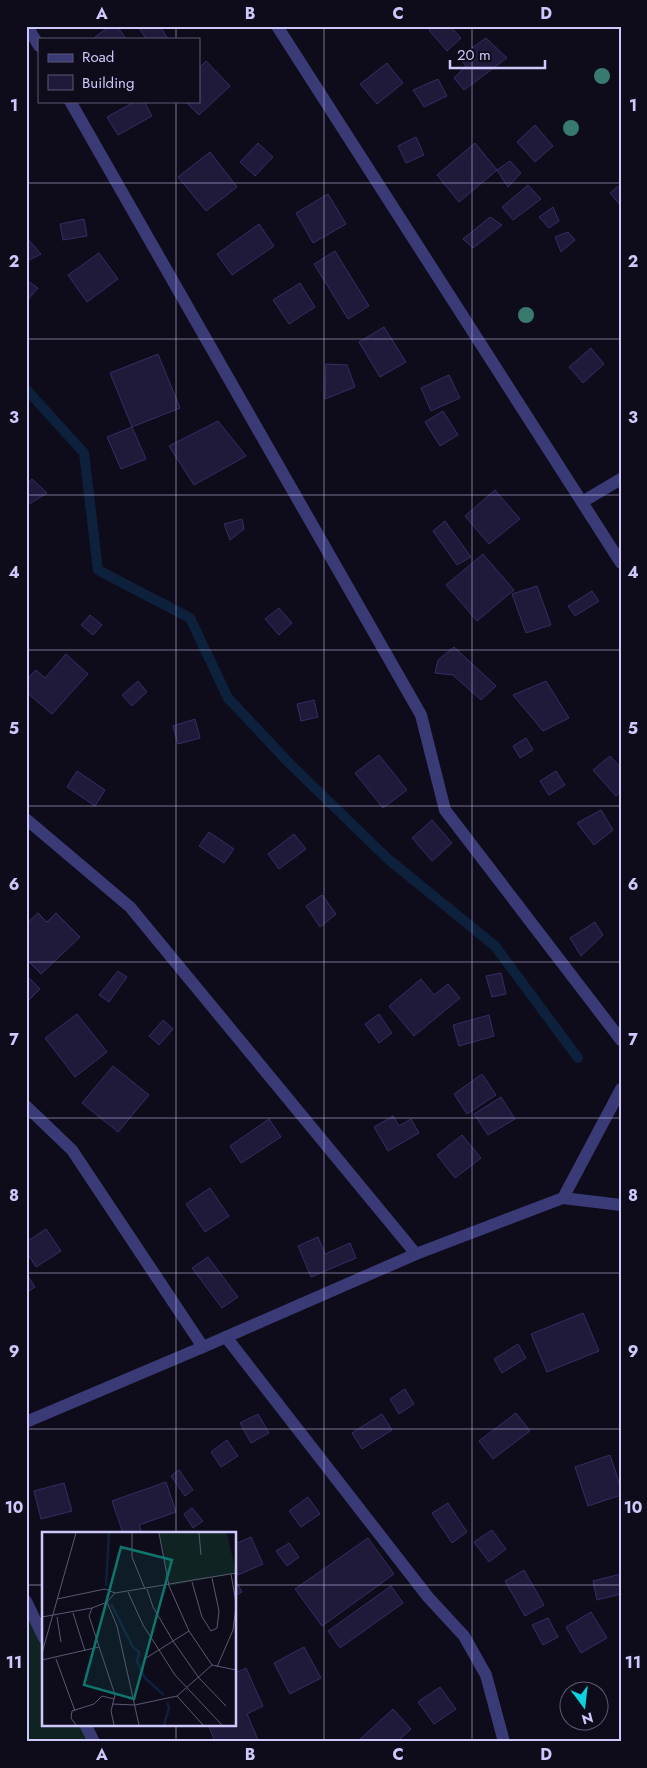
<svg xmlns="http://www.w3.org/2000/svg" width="647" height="1768" font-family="Jost,sans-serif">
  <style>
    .green { fill: #0f2422 }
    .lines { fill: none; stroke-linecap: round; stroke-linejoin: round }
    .stream { stroke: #0e213c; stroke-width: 10 }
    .building { fill: #1f193a; stroke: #362d64 }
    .minor { stroke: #3a3a76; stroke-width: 12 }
    .tree { fill: #387b6e }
    .grid { fill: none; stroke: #cdc9fb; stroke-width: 1; stroke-opacity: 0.55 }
    .inset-river { fill: none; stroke: #0e213c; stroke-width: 2.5 }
    .inset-road { fill: none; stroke: #5a5874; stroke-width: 1 }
    .view { fill: #0f766e; fill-opacity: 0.15; stroke: #0f766e; stroke-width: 2.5 }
    .inset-edge { fill: none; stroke: #cdc9fb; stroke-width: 2.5 }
    .neatline { fill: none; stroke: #cdc9fb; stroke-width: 2 }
    .grid-label { font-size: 16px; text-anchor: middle; font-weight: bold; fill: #cdc9fb }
  </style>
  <rect width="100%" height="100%" fill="#0e0c1a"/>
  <path class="green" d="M26 1601 44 1638V1724H85L94 1742H26Z"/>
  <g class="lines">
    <path class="stream" d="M26 389 84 453 98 570 190 618 228 698 290 764 388 859 495 946 578 1058"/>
  </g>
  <g class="building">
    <path d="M110 26H117L126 39H96L95 37Z"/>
    <path d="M138 26H160L168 39H146Z"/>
    <path d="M432 26H450L461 38 447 51 429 30Z"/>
    <path d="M486 38 507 58 464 90 454 78 466 66 459 57Z"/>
    <path d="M206 61 230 86 199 115 185 101H199V68Z"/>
    <path d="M387 63 403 83 377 104 360 84Z"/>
    <path d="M438 79 447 96 424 107 413 90Z"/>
    <path d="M136 101H144L152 116 118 135 107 117Z"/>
    <path d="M535 125 553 146 535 162 517 142Z"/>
    <path d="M416 137 424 155 406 163 398 146Z"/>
    <path d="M258 143 273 157 255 176 240 162Z"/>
    <path d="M475 143 497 170 459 202 437 175Z"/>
    <path d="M210 152 237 187 206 211 178 177Z"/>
    <path d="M510 161 521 173 508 187 497 170Z"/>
    <path d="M621 184V206L610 193Z"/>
    <path d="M528 185 541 199 513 220 502 207Z"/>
    <path d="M328 194 346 224 313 243 296 213Z"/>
    <path d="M553 207 559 221 549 228 539 217Z"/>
    <path d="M490 217 502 225 473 248 463 239Z"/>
    <path d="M84 219 87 236 63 240 60 224Z"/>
    <path d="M259 224 274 246 232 275 217 254Z"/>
    <path d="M568 232 575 240 561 252 555 237Z"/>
    <path d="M26 237 41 254 27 261 26 260Z"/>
    <path d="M335 251 369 306 348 319 314 264Z"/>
    <path d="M99 253 118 279 87 302 68 275Z"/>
    <path d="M26 280 38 288 26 302Z"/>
    <path d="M300 283 315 307 289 324 273 300Z"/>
    <path d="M384 327 406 362 380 377 359 342Z"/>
    <path d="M591 348 604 364 583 383 569 367Z"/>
    <path d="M158 354 180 408 132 427 110 373Z"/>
    <path d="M326 364 347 365 355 387 325 399Z"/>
    <path d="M449 375 460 398 431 411 421 388Z"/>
    <path d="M443 411 458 435 440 446 425 422Z"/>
    <path d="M218 421 246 456 194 485 169 446Z"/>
    <path d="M132 427 146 459 121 469 107 437Z"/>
    <path d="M32 479 47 493 26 506V485Z"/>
    <path d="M495 490 520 519 489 544 465 516Z"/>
    <path d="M242 519 244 529 230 540 224 524Z"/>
    <path d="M445 521 471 557 457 565 433 531Z"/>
    <path d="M483 554 514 590 477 621 446 585Z"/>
    <path d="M537 586 551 625 526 633 512 594Z"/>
    <path d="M592 591 599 601 575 616 568 606Z"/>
    <path d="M279 608 292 623 279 635 265 619Z"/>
    <path d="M90 615 102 625 93 635 81 625Z"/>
    <path d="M454 647 496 686 481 700 453 675 435 673 438 660Z"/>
    <path d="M66 654 88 674 52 714 26 692V680L36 670 45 678Z"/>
    <path d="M138 681 147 692 132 706 122 695Z"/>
    <path d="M546 681 569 718 543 731 513 695Z"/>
    <path d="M314 700 318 717 301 721 297 704Z"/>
    <path d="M195 719 200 738 178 744 173 726Z"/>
    <path d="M526 738 533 750 520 758 513 746Z"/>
    <path d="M379 755 407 790 383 808 355 773Z"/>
    <path d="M610 756 621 768V792L616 796 593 770Z"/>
    <path d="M77 771 105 790 95 806 67 787Z"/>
    <path d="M556 771 565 785 549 795 540 781Z"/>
    <path d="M601 810 613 830 594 845 577 823Z"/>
    <path d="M432 820 452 843 432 861 412 838Z"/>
    <path d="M209 832 234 849 224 863 199 846Z"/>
    <path d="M294 834 306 849 279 869 268 854Z"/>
    <path d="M322 895 336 914 320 927 306 906Z"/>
    <path d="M38 913 47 922 56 913 80 937 41 974 26 959V924Z"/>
    <path d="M595 922 603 935 581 956 570 938Z"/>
    <path d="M118 971 127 977 109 1002 99 995Z"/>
    <path d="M501 973 506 994 492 997 486 976Z"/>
    <path d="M26 975 40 989 26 1003Z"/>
    <path d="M421 979 434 995 448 984 460 998 414 1036 389 1006Z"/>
    <path d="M77 1014 107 1052 75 1077 45 1038Z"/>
    <path d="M379 1014 392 1033 379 1043 365 1024Z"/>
    <path d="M489 1015 494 1036 459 1046 453 1025Z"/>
    <path d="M163 1020 173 1029 159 1045 149 1036Z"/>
    <path d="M113 1066 149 1095 118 1132 82 1103Z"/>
    <path d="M482 1074 496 1095 467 1114 454 1094Z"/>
    <path d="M501 1097 515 1119 488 1135 474 1114Z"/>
    <path d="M393 1116 399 1126 411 1119 419 1133 388 1151 374 1127Z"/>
    <path d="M269 1119 281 1137 241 1163 230 1146Z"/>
    <path d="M462 1135 481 1158 455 1178 437 1155Z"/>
    <path d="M210 1188 229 1216 205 1232 186 1204Z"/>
    <path d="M46 1229 61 1251 36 1267 26 1251V1242Z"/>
    <path d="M318 1237 325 1254 350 1243 356 1258 311 1277 298 1246Z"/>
    <path d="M208 1257 238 1297 222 1308 192 1268Z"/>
    <path d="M26 1273 35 1287 26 1293Z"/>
    <path d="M583 1313 599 1351 547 1372 531 1334Z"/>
    <path d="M518 1344 526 1358 502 1373 494 1359Z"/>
    <path d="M405 1389 414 1404 399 1414 390 1399Z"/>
    <path d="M516 1413 530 1431 493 1459 479 1441Z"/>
    <path d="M258 1414 269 1433 251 1443 240 1423Z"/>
    <path d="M382 1414 392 1430 362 1449 352 1433Z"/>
    <path d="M227 1440 238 1456 221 1467 211 1452Z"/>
    <path d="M610 1455 621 1488V1495L588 1506 575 1467Z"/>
    <path d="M179 1470 193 1490 185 1496 171 1476Z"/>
    <path d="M166 1482 176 1512 139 1525 142 1533H123L112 1501Z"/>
    <path d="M64 1483 72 1511 41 1519 34 1491Z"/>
    <path d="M308 1497 320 1514 301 1527 289 1511Z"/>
    <path d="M448 1503 467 1532 452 1543 432 1513Z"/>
    <path d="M192 1508 203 1521 193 1528 184 1514Z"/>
    <path d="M492 1530 506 1549 489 1562 474 1542Z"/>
    <path d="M251 1537 263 1564 238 1575 235 1568V1544Z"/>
    <path d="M368 1538 394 1574 322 1626 295 1589Z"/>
    <path d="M289 1543 299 1557 287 1566 276 1551Z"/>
    <path d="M524 1570 544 1605 525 1616 505 1581Z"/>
    <path d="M621 1574V1594L597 1600 593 1581Z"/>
    <path d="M235 1579 242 1592 235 1596Z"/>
    <path d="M391 1586 403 1603 340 1648 328 1631Z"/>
    <path d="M591 1612 607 1638 581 1653 566 1627Z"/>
    <path d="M548 1618 558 1637 543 1645 532 1625Z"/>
    <path d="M304 1647 321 1678 290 1694 274 1663Z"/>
    <path d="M246 1668 263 1706 247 1714 259 1742H215L208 1724H235V1673Z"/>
    <path d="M440 1687 456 1709 434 1724 418 1702Z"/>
    <path d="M393 1709 411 1729 397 1742H359L358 1741Z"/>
  </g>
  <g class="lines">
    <g class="minor">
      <path d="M27 26 39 46"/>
      <path d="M277 26 621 563"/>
      <path d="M70 101 421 715 445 810 621 1040"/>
      <path d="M582 502 621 479"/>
      <path d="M26 819 130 907 416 1254"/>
      <path d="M26 1106 72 1150 203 1347"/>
      <path d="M563 1198 621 1205"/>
      <path d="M226 1337 428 1597 464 1636 486 1675 504 1742"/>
      <path d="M26 1422 203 1347 416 1254 563 1198 621 1089"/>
      <path d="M26 1601 44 1638"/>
      <path d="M85 1724 94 1742"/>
    </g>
  </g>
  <g class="tree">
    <circle cx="602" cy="76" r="8"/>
    <circle cx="571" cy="128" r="8"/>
    <circle cx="526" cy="315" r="8"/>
  </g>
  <path class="grid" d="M176 26V39M324 26V1742M472 26V1742M176 101V1533M26 183H621M26 339H621M26 495H621M26 650H621M26 806H621M26 962H621M26 1118H621M26 1273H621M26 1429H621M26 1585H44M235 1585H621M176 1724V1742"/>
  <g transform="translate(42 1532)">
    <rect width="194" height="194" fill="#0e0c1a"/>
    <path d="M117 1H185L194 41 127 54Z" fill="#0f2422"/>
    <path class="inset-river" d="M64 54 67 1M69 72 91 115 97 120 95 130 103 146 122 163M122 193 127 176 125 170"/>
    <path class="inset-road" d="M90 1V25L103 57M117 1 127 54 147 99 170 133 194 138M157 1 159 23M189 42 194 71M150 50 160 85 169 99 175 96 177 79 170 46M105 57 111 75 131 109 157 146 184 174M86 60 101 93 133 143 180 193M15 67 63 57 73 61M65 70 75 94 97 193M31 81 43 119M0 85 50 76M15 85 19 110M0 121 34 1M104 126 147 99M14 127 33 179M0 128 57 115M175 135 191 98 194 75M135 164 161 193M70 172 93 173 135 164 170 133M34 193 29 186 30 179 52 172 60 164 72 167M72 193 69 179 73 163 47 84 50 76 65 70 73 61 194 41"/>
    <path class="view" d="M79 15 130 28 92 167 42 153Z"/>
    <rect width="194" height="194" class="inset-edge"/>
  </g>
  <rect width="647" height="1768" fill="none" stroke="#0e0c1a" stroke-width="55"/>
  <rect x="38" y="38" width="162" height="65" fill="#0e0c1a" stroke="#5a5874"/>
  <rect x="48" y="54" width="25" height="8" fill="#3a3a76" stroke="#5a5874"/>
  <text x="82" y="62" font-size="15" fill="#cdc9fb">Road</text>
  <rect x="48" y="75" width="25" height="15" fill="#1f193a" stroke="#5a5874"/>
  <text x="82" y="88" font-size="15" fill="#cdc9fb">Building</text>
  <g transform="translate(584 1706) rotate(165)"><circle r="24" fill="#0e0c1a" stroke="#5a5874"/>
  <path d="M0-4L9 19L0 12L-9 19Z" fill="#0fd2e1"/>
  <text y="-8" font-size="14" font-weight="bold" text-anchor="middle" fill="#cdc9fb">N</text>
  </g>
  <path d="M450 60v8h95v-8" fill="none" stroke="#cdc9fb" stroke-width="2.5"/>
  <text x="457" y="60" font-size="15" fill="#cdc9fb" stroke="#0e0c1a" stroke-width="4" paint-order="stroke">20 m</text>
  <rect x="28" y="28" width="592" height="1712" class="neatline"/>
  <g class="grid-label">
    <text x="102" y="19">A</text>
    <text x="250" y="19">B</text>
    <text x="398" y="19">C</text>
    <text x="546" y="19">D</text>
    <text x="14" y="111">1</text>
    <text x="633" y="111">1</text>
    <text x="14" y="267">2</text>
    <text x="633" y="267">2</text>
    <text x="14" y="423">3</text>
    <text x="633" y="423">3</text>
    <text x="14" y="578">4</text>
    <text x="633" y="578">4</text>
    <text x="14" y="734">5</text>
    <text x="633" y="734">5</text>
    <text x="14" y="890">6</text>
    <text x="633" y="890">6</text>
    <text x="14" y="1045">7</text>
    <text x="633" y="1045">7</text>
    <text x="14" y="1201">8</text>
    <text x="633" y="1201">8</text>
    <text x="14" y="1357">9</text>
    <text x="633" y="1357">9</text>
    <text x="14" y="1513">10</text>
    <text x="633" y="1513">10</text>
    <text x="14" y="1668">11</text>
    <text x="633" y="1668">11</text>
    <text x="102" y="1760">A</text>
    <text x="250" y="1760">B</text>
    <text x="398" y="1760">C</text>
    <text x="546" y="1760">D</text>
  </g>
</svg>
